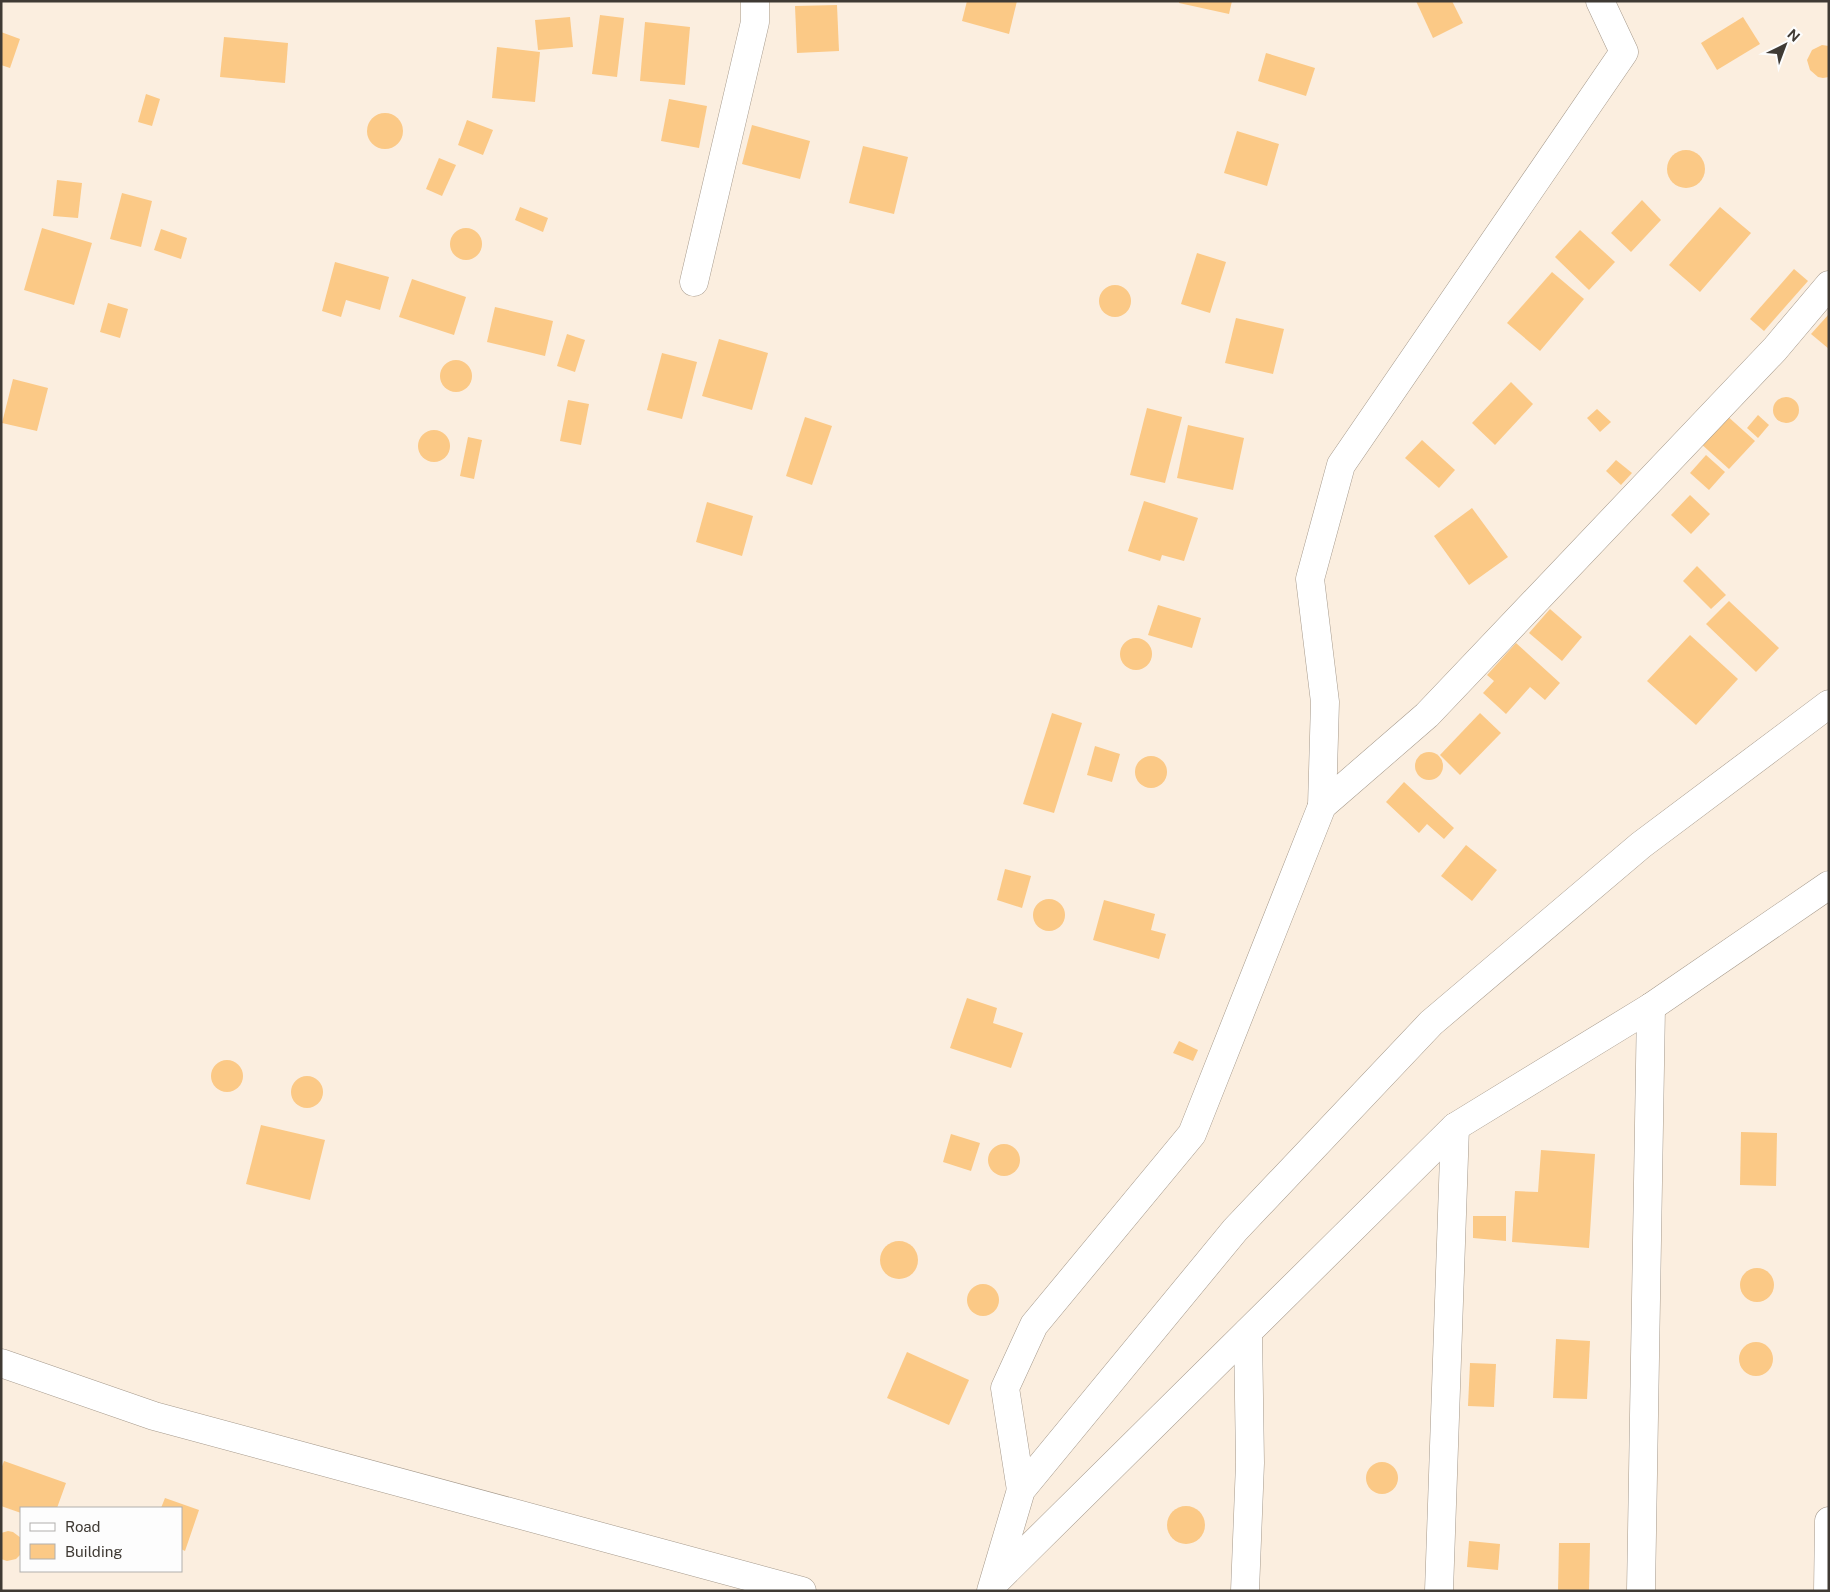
<svg xmlns="http://www.w3.org/2000/svg" width="1830" height="1592" font-family="'Public Sans',sans-serif">
  <style>
    .building { fill: #fbc986 }
    .lines { fill: none; stroke-linecap: round; stroke-linejoin: round }
    .minor-casing { stroke: #a5998b; stroke-width: 29 }
    .minor { stroke: #fff; stroke-width: 28 }
  </style>
  <rect width="100%" height="100%" fill="#fbeedf"/>
  <g class="building">
    <path d="M967 1H1017L1009 34 962 21Z"/>
    <path d="M1179 1H1232L1229 14 1179 3Z"/>
    <path d="M1416 1H1452L1463 23 1433 38Z"/>
    <path d="M837 5 839 51 797 53 795 6Z"/>
    <path d="M600 15 624 18 617 77 592 74Z"/>
    <path d="M570 17 573 47 538 50 535 20Z"/>
    <path d="M1743 17 1760 44 1717 70 1701 43Z"/>
    <path d="M645 22 690 27 685 85 640 81Z"/>
    <path d="M1 32 20 39 10 68 1 65Z"/>
    <path d="M224 37 288 43 285 83 220 77Z"/>
    <path d="M1822 45 1829 46V77L1823 78 1818 77 1810 70 1807 60 1812 50Z"/>
    <path d="M497 47 540 52 535 102 492 98Z"/>
    <path d="M1266 53 1315 68 1306 96 1258 81Z"/>
    <path d="M146 94 160 99 152 126 138 122Z"/>
    <path d="M669 99 707 106 699 148 661 141Z"/>
    <circle cx="385" cy="131" r="18"/>
    <path d="M467 120 493 130 483 155 458 145Z"/>
    <path d="M752 125 810 141 800 179 742 164Z"/>
    <path d="M1237 131 1279 144 1267 186 1224 173Z"/>
    <path d="M863 146 908 157 894 214 849 203Z"/>
    <circle cx="1686" cy="169" r="19"/>
    <path d="M439 158 456 165 442 196 426 189Z"/>
    <path d="M57 180 82 183 78 218 53 216Z"/>
    <path d="M122 193 152 201 141 247 110 239Z"/>
    <path d="M1642 200 1661 220 1631 252 1611 233Z"/>
    <path d="M520 207 548 218 543 232 515 220Z"/>
    <path d="M1720 207 1751 233 1700 292 1669 265Z"/>
    <path d="M42 228 92 243 74 305 24 290Z"/>
    <circle cx="466" cy="244" r="16"/>
    <path d="M161 229 187 238 181 259 154 250Z"/>
    <path d="M1580 230 1615 262 1589 290 1555 257Z"/>
    <path d="M1197 253 1226 262 1210 313 1181 304Z"/>
    <path d="M335 262 389 277 380 310 346 300 341 317 322 311Z"/>
    <path d="M1794 269 1808 281 1764 331 1750 319Z"/>
    <path d="M1552 272 1584 299 1540 351 1507 323Z"/>
    <path d="M412 279 466 297 454 335 399 317Z"/>
    <circle cx="1115" cy="301" r="16"/>
    <path d="M108 303 128 309 120 338 100 332Z"/>
    <path d="M495 307 553 321 545 356 487 342Z"/>
    <path d="M1829 314V349L1811 334Z"/>
    <path d="M1236 318 1284 329 1273 374 1225 363Z"/>
    <path d="M567 334 585 340 575 372 557 366Z"/>
    <path d="M719 339 768 353 752 410 702 396Z"/>
    <path d="M662 353 697 362 682 419 647 410Z"/>
    <circle cx="456" cy="376" r="16"/>
    <path d="M13 379 48 388 37 431 2 423Z"/>
    <path d="M1511 382 1533 404 1495 445 1472 423Z"/>
    <circle cx="1786" cy="410" r="13"/>
    <path d="M568 400 589 404 581 445 560 441Z"/>
    <path d="M1147 408 1182 417 1165 483 1130 475Z"/>
    <path d="M1597 409 1611 422 1600 432 1587 418Z"/>
    <path d="M1725 414 1755 441 1729 469 1699 442Z"/>
    <path d="M1758 415 1769 425 1758 438 1747 428Z"/>
    <path d="M805 417 832 426 812 485 786 476Z"/>
    <path d="M1188 425 1244 438 1233 490 1177 478Z"/>
    <circle cx="434" cy="446" r="16"/>
    <path d="M468 437 482 440 474 479 460 476Z"/>
    <path d="M1422 440 1455 470 1439 488 1405 458Z"/>
    <path d="M1706 455 1725 472 1709 490 1690 473Z"/>
    <path d="M1616 460 1632 473 1621 485 1606 471Z"/>
    <path d="M1690 495 1710 514 1691 534 1671 515Z"/>
    <path d="M1144 501 1198 518 1184 561 1162 555 1160 561 1128 551Z"/>
    <path d="M707 502 753 516 742 556 696 542Z"/>
    <path d="M1472 508 1508 557 1469 585 1434 536Z"/>
    <path d="M1697 566 1726 595 1711 609 1683 581Z"/>
    <path d="M1729 601 1779 648 1756 672 1706 624Z"/>
    <path d="M1158 605 1201 618 1192 648 1148 635Z"/>
    <path d="M1550 609 1582 637 1562 661 1529 633Z"/>
    <path d="M1690 635 1738 679 1696 725 1647 681Z"/>
    <circle cx="1136" cy="654" r="16"/>
    <path d="M1516 643 1560 683 1545 700 1530 687 1506 714 1483 693 1494 681 1487 675Z"/>
    <path d="M1052 713 1082 723 1054 813 1023 804Z"/>
    <path d="M1480 713 1501 733 1460 775 1440 755Z"/>
    <path d="M1095 746 1120 754 1112 782 1087 775Z"/>
    <circle cx="1429" cy="766" r="14"/>
    <circle cx="1151" cy="772" r="16"/>
    <path d="M1404 782 1454 828 1444 839 1427 824 1419 833 1386 802Z"/>
    <path d="M1466 845 1497 870 1472 901 1441 876Z"/>
    <path d="M1005 869 1031 876 1022 908 997 900Z"/>
    <circle cx="1049" cy="915" r="16"/>
    <path d="M1104 900 1155 914 1151 930 1166 934 1159 959 1093 940Z"/>
    <path d="M967 998 997 1008 993 1023 1023 1033 1011 1068 950 1048Z"/>
    <path d="M1179 1041 1198 1050 1193 1061 1173 1053Z"/>
    <circle cx="227" cy="1076" r="16"/>
    <circle cx="307" cy="1092" r="16"/>
    <path d="M261 1125 325 1140 310 1200 246 1184Z"/>
    <path d="M1741 1132 1777 1133 1776 1186 1740 1185Z"/>
    <path d="M951 1134 980 1143 971 1171 943 1162Z"/>
    <circle cx="1004" cy="1160" r="16"/>
    <path d="M1541 1150 1595 1154 1589 1248 1512 1242 1515 1191 1538 1192Z"/>
    <path d="M1473 1216H1506V1241L1473 1238Z"/>
    <circle cx="899" cy="1260" r="19"/>
    <circle cx="1757" cy="1285" r="17"/>
    <circle cx="983" cy="1300" r="16"/>
    <path d="M1556 1339 1590 1341 1587 1399 1553 1398Z"/>
    <circle cx="1756" cy="1359" r="17"/>
    <path d="M907 1352 969 1380 949 1425 887 1398Z"/>
    <path d="M1470 1363 1496 1364 1494 1407 1468 1406Z"/>
    <path d="M4 1461 66 1483 57 1508H21V1513L1 1506V1469Z"/>
    <circle cx="1382" cy="1478" r="16"/>
    <path d="M165 1498 199 1510 185 1551 181 1549V1508H161Z"/>
    <circle cx="1186" cy="1525" r="19"/>
    <path d="M8 1531 13 1532 21 1538V1554L16 1559 7 1561 1 1559V1533Z"/>
    <path d="M1469 1541 1500 1544 1498 1570 1467 1567Z"/>
    <path d="M1559 1543H1590L1589 1591H1558Z"/>
  </g>
  <g class="lines">
    <defs>
      <g id="minor">
        <path d="M694 282 755 22V1"/>
        <path d="M1322 806 1325 702 1310 579 1341 465 1624 52 1600 1"/>
        <path d="M1 1363 154 1416 802 1591"/>
        <path d="M1021 1490 1005 1388 1034 1325 1192 1134 1322 806 1427 715 1775 349 1829 285"/>
        <path d="M995 1582 1455 1127 1651 1007 1829 885"/>
        <path d="M991 1591 1021 1490 1235 1230 1431 1023 1641 845 1829 704"/>
        <path d="M1245 1591 1250 1463 1248 1332"/>
        <path d="M1439 1591 1455 1127"/>
        <path d="M1641 1591 1651 1007"/>
        <path d="M1828 1591 1829 1521"/>
      </g>
    </defs>
    <use href="#minor" class="minor-casing"/>
    <use href="#minor" class="minor"/>
  </g>
  <rect width="1830" height="1592" fill="none" stroke="#3f3a34" stroke-width="5"/>
  <rect x="20" y="1507" width="162" height="65" fill="#fdfdfd" stroke="#b1afad"/>
  <rect x="30" y="1523" width="25" height="8" fill="#ffffff" stroke="#b1afad"/>
  <text x="65" y="1532" font-size="15" fill="#3f3a34">Road</text>
  <rect x="30" y="1544" width="25" height="15" fill="#fbc986" stroke="#b1afad"/>
  <text x="65" y="1557" font-size="15" fill="#3f3a34">Building</text>
  <g transform="translate(1785 45) rotate(42)" stroke="#fdfdfd" stroke-width="4" paint-order="stroke">
  <path d="M0-4L9 19L0 12L-9 19Z" fill="#3f3a34"/>
  <text y="-8" font-size="14" font-weight="bold" text-anchor="middle" fill="#3f3a34">N</text>
  </g>
</svg>
